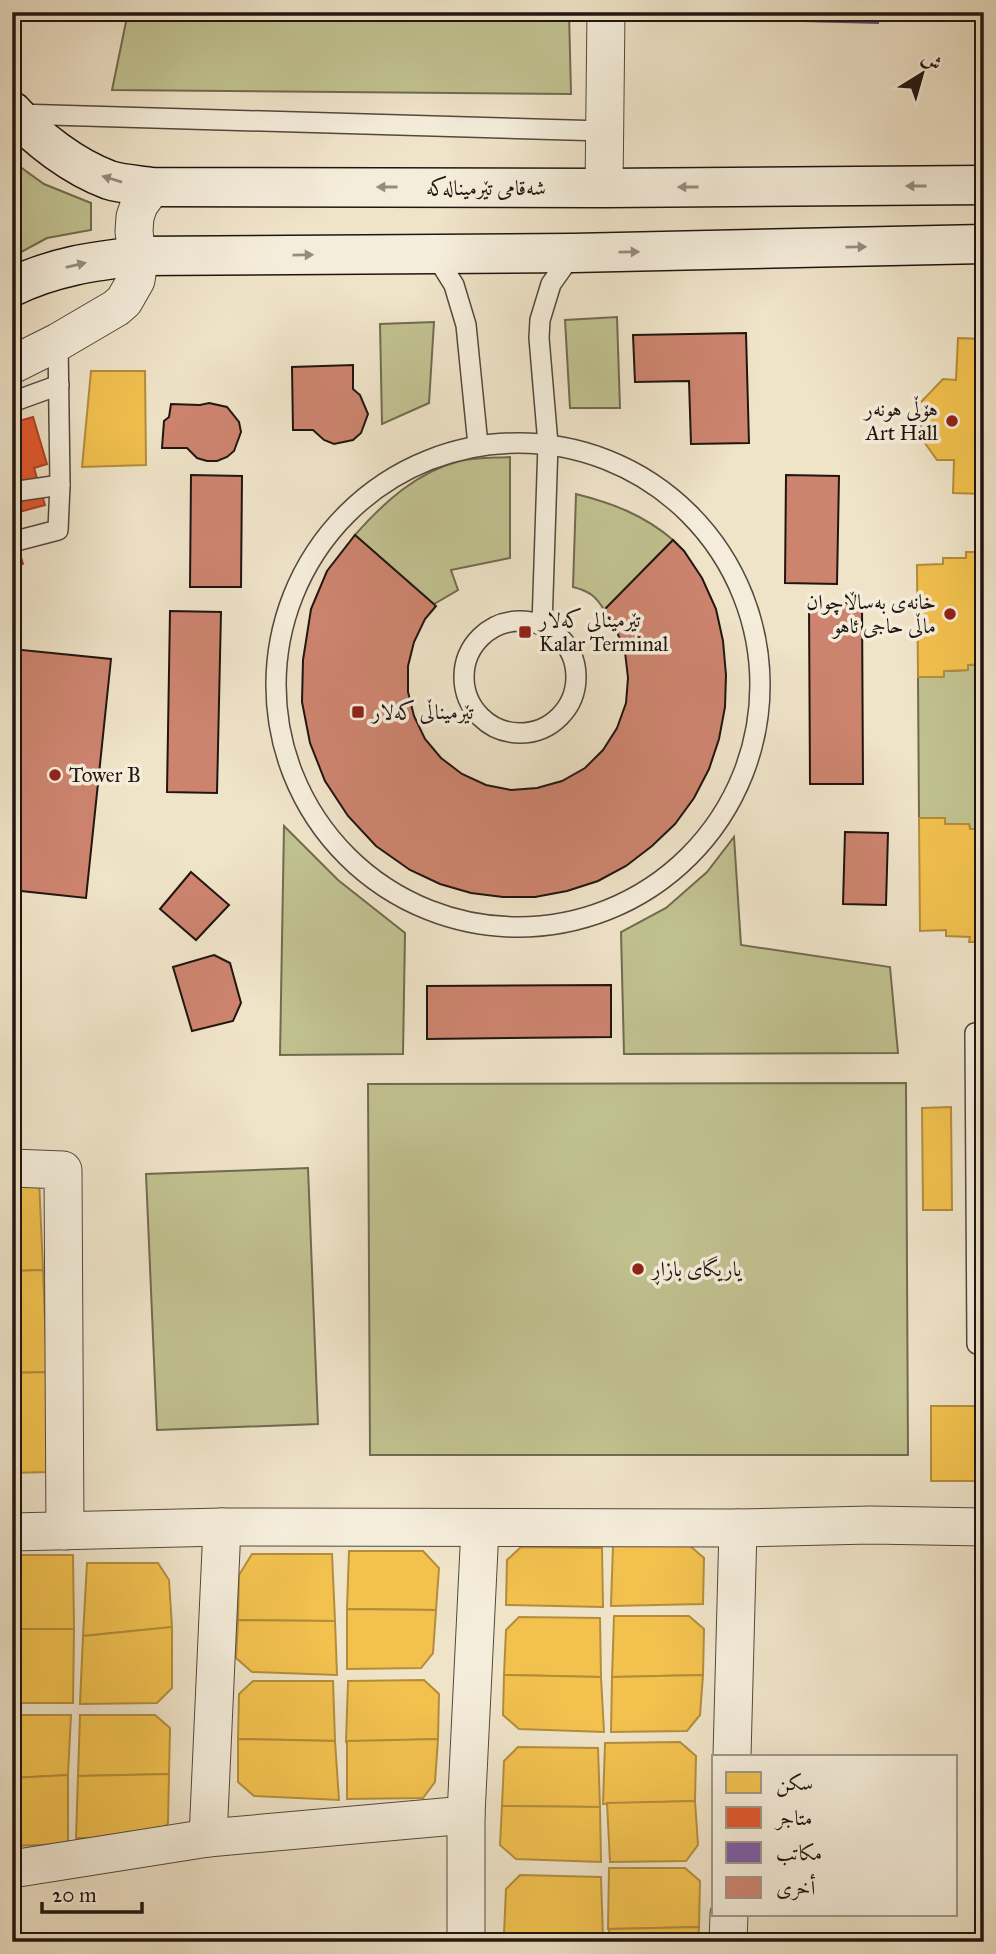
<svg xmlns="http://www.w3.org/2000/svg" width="996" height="1954" font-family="'IM FELL Great Primer',Amiri,serif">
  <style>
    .green { fill: #c1c190; stroke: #706b50; stroke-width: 2 }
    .homes { fill: #f2c14e; stroke: #b38d3b; stroke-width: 2 }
    .shops { fill: #e4572e; stroke: #a94325; stroke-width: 2 }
    .offices { fill: #7b5ea7; stroke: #60487a; stroke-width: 2 }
    .building { fill: #cd846f; stroke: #201510; stroke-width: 2 }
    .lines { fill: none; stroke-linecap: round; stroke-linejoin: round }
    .service-casing { stroke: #54483e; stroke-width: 22 }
    .minor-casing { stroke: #54483e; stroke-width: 39 }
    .secondary-casing { stroke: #201510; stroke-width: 41 }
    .service { stroke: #f5eddb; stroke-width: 19 }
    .minor { stroke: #f5eddb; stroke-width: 37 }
    .secondary { stroke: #f5eddb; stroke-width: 38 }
    .oneway { fill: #958c80 }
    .poi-dot { fill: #8f2418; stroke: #f5eddb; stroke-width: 2.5 }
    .labels { text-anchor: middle; stroke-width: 7; stroke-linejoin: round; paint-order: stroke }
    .street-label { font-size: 21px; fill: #201510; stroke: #f5eddb }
    .poi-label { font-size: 21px; fill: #201510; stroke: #f5eddb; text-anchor: start }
  </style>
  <rect width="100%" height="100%" fill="#efe3c8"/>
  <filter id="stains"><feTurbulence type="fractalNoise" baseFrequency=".00286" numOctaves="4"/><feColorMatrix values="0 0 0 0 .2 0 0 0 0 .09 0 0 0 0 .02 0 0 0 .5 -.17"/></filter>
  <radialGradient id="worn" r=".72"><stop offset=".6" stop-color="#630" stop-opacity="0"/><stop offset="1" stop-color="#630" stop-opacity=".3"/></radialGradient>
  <g class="green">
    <path d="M128 12H569L571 94 112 90Z"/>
    <path d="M12 161 44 184 91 203V230L47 238 12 257Z"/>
    <path d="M617 317 620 408H570L565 320Z"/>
    <path d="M434 322 429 403 382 424 380 324Z"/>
    <path d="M510 457V558L451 570 458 590 434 604 355 535C384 502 417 472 460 461 476 457 494 458 510 457Z"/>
    <path d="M576 494C612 503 644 515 673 540L604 610C596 596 589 591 573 587Z"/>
    <path d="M984 664V829H970L969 824H945V818H919L918 677H943L944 671 968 670V665Z"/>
    <path d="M284 826 338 880 405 933 403 1054 280 1055Z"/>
    <path d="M734 837 741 945 890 967 898 1053 624 1054 621 932 666 908 707 872Z"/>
    <path d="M906 1083 908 1455H370L368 1084Z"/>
    <path d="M308 1168 318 1424 157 1430 146 1174Z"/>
  </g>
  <g class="homes">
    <path d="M958 338 984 339V494L953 493 954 460H937L922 439 919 404 943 379 956 380Z"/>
    <path d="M91 371H145L146 465 82 467Z"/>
    <path d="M966 552H984V664L968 665V670L944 671V677H918L917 565 943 564V558H966Z"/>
    <path d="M919 818H945V824H969L970 829H984V942H969L970 937 946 936V930L920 931Z"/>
    <path d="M951 1107 952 1210H923L922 1108Z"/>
    <path d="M39 1179 43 1270 12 1271V1180Z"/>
    <path d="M43 1270 47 1372 12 1373V1271Z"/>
    <path d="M47 1372V1472L12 1473V1373Z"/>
    <rect x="931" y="1406" width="53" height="75"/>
    <path d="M689 1545 704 1558 703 1604 611 1606 613 1546Z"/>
    <path d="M521 1547 602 1548 603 1607 506 1605 507 1560Z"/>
    <path d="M349 1551H423L439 1568 436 1610 347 1609Z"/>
    <path d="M252 1554H332L335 1621 238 1620 239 1575Z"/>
    <path d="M12 1555H73L74 1629H12Z"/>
    <path d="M87 1563H158L169 1580 172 1627 83 1636Z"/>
    <path d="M347 1609 436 1610 433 1653 421 1668 347 1669Z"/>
    <path d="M614 1616H689L704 1629 703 1675 612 1677Z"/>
    <path d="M519 1617 600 1618 601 1677 504 1675 506 1630Z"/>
    <path d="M238 1620 335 1621 337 1675 252 1672 236 1658Z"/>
    <path d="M172 1627V1688L157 1703 80 1704 83 1636Z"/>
    <path d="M12 1629H74L73 1703H12Z"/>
    <path d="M504 1675 601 1677 604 1732 519 1729 503 1715Z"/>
    <path d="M703 1675 700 1715 687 1731 611 1732 612 1677Z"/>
    <path d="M424 1680 439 1694 438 1739 346 1742 348 1681Z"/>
    <path d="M253 1681H333L335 1741 238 1739 239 1694Z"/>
    <path d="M12 1715H71L68 1775 12 1778Z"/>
    <path d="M80 1715H155L170 1728 169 1774 78 1776Z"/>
    <path d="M238 1739 335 1741 339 1800 254 1796 238 1782Z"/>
    <path d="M438 1739 435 1782 423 1798 347 1799V1741Z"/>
    <path d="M680 1742 696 1756 695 1801 603 1804 605 1743Z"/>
    <path d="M518 1747 598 1748 600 1807 502 1806 504 1761Z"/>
    <path d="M169 1774 168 1823 156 1838H76L78 1776Z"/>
    <path d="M68 1775V1844L12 1846V1778Z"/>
    <path d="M695 1801 698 1845 686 1861 610 1862 607 1803Z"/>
    <path d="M502 1806 600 1807 601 1862 516 1859 500 1845Z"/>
    <path d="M609 1868H685L700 1881 699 1927 608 1929Z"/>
    <path d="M520 1875 601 1877 603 1938 504 1934 506 1889Z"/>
    <path d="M699 1927 698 1942H609V1929Z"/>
    <path d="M504 1934 603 1938V1942H504Z"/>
  </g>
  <g class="shops">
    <path d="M33 417 47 464 34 468 45 505 12 514V423Z"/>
    <path d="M12 527 23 564 12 568Z"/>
  </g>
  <path class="offices" d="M803 12H878V23L803 21Z"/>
  <g class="building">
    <path d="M746 333 749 443 691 444 689 381 635 382 633 335Z"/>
    <path d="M353 365V389L360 395 368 414 361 433 353 440 334 444 324 440 313 430H293L292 367Z"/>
    <path d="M209 403 227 407 239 422 241 432 234 451 227 457 217 461H207L197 458 187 448H162L164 421 169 417 171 404 200 405Z"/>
    <path d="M191 475 242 476 241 587H190Z"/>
    <path d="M786 475 839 476 837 584 785 583Z"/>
    <path d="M355 535 436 606 425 619 414 642 408 666V692L414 716 425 739 441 758 462 774 486 785 511 790 537 788 562 781 585 768 603 750 617 728 626 703 628 678 625 652 615 627 603 611 673 540 684 551 702 578 716 609 723 641 726 675 725 707 719 739 709 769 694 798 675 824 652 846 626 866 598 881 567 891 535 897H503L471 893 440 884 410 870 376 846 348 816 325 781 310 743 302 702 303 660 311 609 327 571Z"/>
    <path d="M809 603H862L863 784H810Z"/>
    <path d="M170 611 221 612 217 793 167 792Z"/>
    <path d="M12 649 111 659 86 898 12 890Z"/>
    <path d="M845 832 888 833 886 905 843 904Z"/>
    <path d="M191 872 229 905 196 940 160 909Z"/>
    <path d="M214 955 230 963 241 1003 233 1021 192 1031 173 967Z"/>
    <path d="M611 985V1037L427 1039V986Z"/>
  </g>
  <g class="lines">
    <defs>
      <g id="service">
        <path d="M17 114 604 131"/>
        <path d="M434 253 454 285 466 325 478 445"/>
        <path d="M12 402 59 385"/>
        <circle cx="518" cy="685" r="242"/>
        <path d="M12 492 60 485"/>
        <path d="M12 542 58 530 60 485 58 342"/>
        <circle cx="520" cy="677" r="56"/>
        <path d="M542 625 548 444 539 338 540 320 551 284 573 253"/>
        <path d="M975 1033 977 1344H984"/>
      </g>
      <g id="minor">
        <path d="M604 188 606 12"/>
        <path d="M12 365 58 342 116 308 124 301 136 280 138 268 134 231 135 217 139 205 152 187"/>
        <path d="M12 1168 63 1170 65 1531"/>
        <path d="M12 1532 222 1527 738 1528 871 1525 984 1527"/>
        <path d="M732 1756 738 1528"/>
        <path d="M208 1838 222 1527"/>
        <path d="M12 1869 208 1838 466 1815"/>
        <path d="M466 1942V1815L480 1528"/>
        <path d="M728 1942 729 1914"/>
      </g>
      <g id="secondary">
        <path d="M12 111C37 139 74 167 109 180 122 184 138 185 152 187L604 188 984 185"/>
        <path d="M12 287C52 267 94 261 138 256L573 253 984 244"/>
      </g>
    </defs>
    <use href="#service" class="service-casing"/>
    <use href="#minor" class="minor-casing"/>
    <use href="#secondary" class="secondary-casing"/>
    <use href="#service" class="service"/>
    <use href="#minor" class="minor"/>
    <use href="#secondary" class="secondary"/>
  </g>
  <defs><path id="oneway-solid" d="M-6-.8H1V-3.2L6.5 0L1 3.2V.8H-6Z" transform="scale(1.75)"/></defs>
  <g class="oneway">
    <use href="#oneway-solid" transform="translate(112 179) rotate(-163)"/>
    <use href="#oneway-solid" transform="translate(916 186) rotate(180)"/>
    <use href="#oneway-solid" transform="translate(387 187) rotate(-180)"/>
    <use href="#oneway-solid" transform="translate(688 187) rotate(180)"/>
    <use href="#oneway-solid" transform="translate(856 247) rotate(-1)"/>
    <use href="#oneway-solid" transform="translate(629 252) rotate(-1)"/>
    <use href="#oneway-solid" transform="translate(303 255) rotate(-1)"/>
    <use href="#oneway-solid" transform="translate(76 265) rotate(-13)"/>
  </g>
  <g class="poi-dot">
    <circle cx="952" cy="421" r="7"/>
    <circle cx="950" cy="614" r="7"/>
    <rect x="518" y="625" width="14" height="14" rx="3.5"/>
    <rect x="351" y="705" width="14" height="14" rx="3.5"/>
    <circle cx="55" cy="775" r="7"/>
    <circle cx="638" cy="1269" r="7"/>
  </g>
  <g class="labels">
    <g class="street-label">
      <text x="486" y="195">شەقامی تێرمینالەکە</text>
    </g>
    <g class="poi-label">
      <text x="938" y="416" text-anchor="end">هۆڵی هونەر<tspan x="938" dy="24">Art Hall</tspan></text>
      <text x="936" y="609" text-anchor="end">خانەی بەساڵاچوان<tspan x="936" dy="24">ماڵی حاجی ئاهو</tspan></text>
      <text x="539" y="627">تێرمینالی کەلار<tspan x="539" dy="24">Kalar Terminal</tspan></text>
      <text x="372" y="719">تێرمیناڵی کەلار</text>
      <text x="69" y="782">Tower B</text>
      <text x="652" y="1276">یاریگای بازاڕ</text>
    </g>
  </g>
  <rect width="996" height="1954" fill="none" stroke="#efe3c8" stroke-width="42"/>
  <rect x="14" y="14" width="968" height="1926" fill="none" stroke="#201510" stroke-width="3.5"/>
  <rect x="21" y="21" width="954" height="1912" fill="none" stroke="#201510" stroke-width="2"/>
  <rect x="712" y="1755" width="245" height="161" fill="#f5eddb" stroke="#a0978a" stroke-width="2"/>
  <rect x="726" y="1772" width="35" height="21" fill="#f2c14e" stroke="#a0978a" stroke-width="2"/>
  <text x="776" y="1790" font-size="21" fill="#201510">سكن</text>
  <rect x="726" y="1807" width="35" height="21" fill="#e4572e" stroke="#a0978a" stroke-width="2"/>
  <text x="776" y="1825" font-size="21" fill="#201510">متاجر</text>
  <rect x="726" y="1842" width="35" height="21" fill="#7b5ea7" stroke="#a0978a" stroke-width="2"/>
  <text x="776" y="1860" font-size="21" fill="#201510">مكاتب</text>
  <rect x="726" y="1877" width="35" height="21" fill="#cd846f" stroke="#a0978a" stroke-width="2"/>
  <text x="776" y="1895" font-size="21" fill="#201510">أخرى</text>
  <g transform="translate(922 74) rotate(37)" stroke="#f5eddb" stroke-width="5" paint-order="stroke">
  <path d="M0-5L12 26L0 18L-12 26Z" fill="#201510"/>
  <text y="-10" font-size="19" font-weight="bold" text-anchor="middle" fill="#201510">ش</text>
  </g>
  <path d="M42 1902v10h100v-10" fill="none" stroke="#201510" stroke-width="3.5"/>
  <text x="52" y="1902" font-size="21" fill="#201510" stroke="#f5eddb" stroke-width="5" paint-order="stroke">20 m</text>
  <rect width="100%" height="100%" filter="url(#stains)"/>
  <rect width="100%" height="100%" fill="url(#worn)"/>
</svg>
